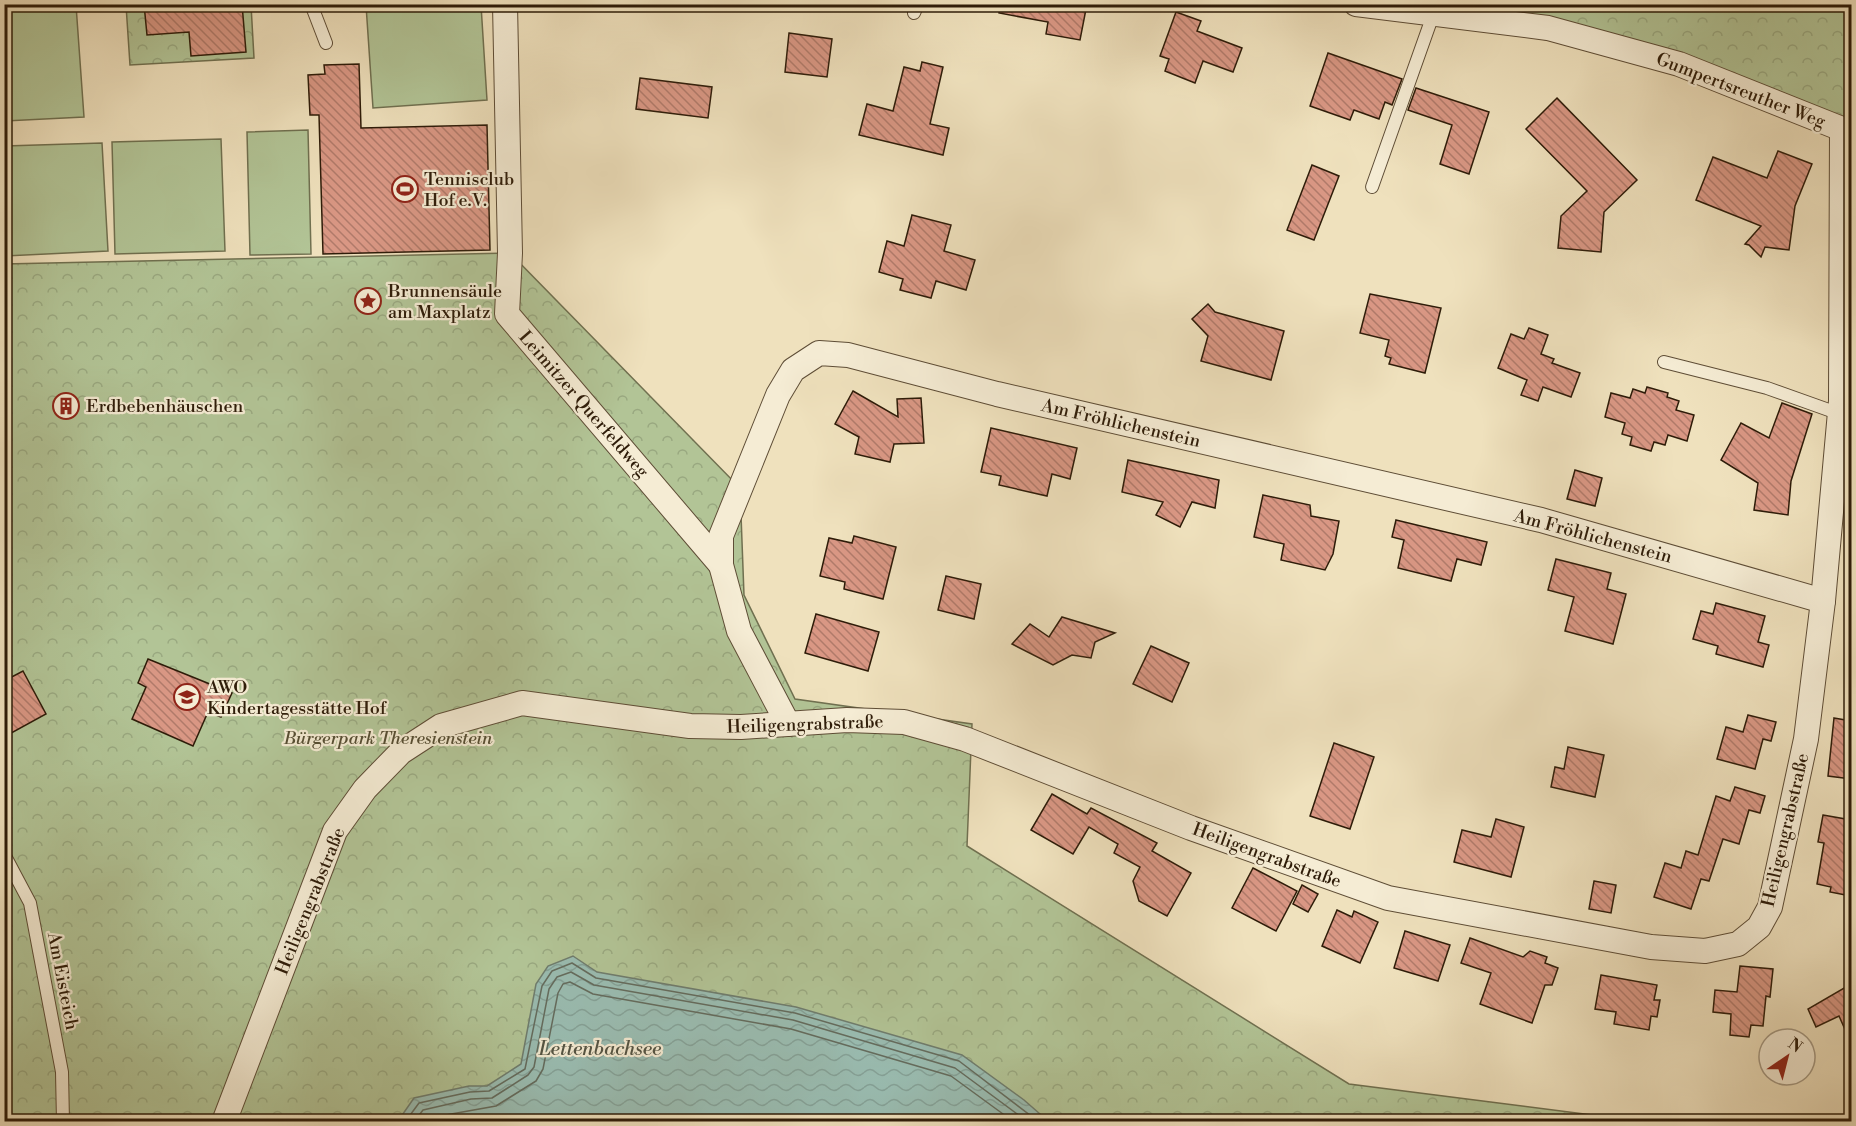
<svg xmlns="http://www.w3.org/2000/svg" width="1856" height="1126" font-family="'Libre Bodoni',serif">
  <style>
    .grass { fill: #b2c496; stroke: #707050; stroke-width: 1.5 }
    .forest { fill: url(#forest-crowns); stroke: #707050; stroke-width: 1.5 }
    .water { fill: url(#water-waves); stroke: #6f7d6e; stroke-width: 1.5 }
    .lines { fill: none; stroke-linecap: round; stroke-linejoin: round }
    .shore { stroke: #646c5e; stroke-width: 1.5 }
    .building { fill: url(#building-back-hatch); stroke: #2e1c09; stroke-width: 1.5 }
    .lane-casing { stroke: #5e4d36; stroke-width: 14 }
    .street-casing { stroke: #5e4d36; stroke-width: 26 }
    .lane { stroke: #f5ecd4; stroke-width: 12 }
    .street { stroke: #f5ecd4; stroke-width: 24 }
    .labels { text-anchor: middle; stroke-width: 4.5; stroke-linejoin: round; paint-order: stroke }
    .street-label { font-size: 18px; fill: #2e1c09; stroke: #f5ecd4 }
    .poi-label { font-size: 18px; fill: #2e1c09; stroke: #f5ecd4; text-anchor: start }
    .park-label { font-size: 18px; font-style: italic; fill: #564e33; stroke: #f5ecd4 }
    .water-label { font-size: 20px; font-style: italic; fill: #545444; stroke: #f5ecd4 }
  </style>
  <defs>
    <pattern id="forest-crowns" width="20" height="18" patternUnits="userSpaceOnUse" patternTransform="scale(1.5)"><rect width="20" height="18" fill="#b2c496"/><path d="M2 6a3 3 0 1 1 6 0M12 15a3 3 0 1 1 6 0" fill="none" stroke="#99a880"/></pattern>
    <pattern id="water-waves" width="16" height="10" patternUnits="userSpaceOnUse" patternTransform="scale(1.5)"><rect width="16" height="10" fill="#9abdb2"/><path d="M0 5q4-4 8 0t8 0" fill="none" stroke="#85a298"/></pattern>
    <pattern id="building-back-hatch" width="6" height="6" patternUnits="userSpaceOnUse" patternTransform="scale(1.5)"><rect width="6" height="6" fill="#d99784"/><path d="M-1 5l2 2M0 0l6 6M5-1l2 2" fill="none" stroke="#b07a6a"/></pattern>
  </defs>
  <rect width="100%" height="100%" fill="#efe1bd"/>
  <filter id="stains"><feTurbulence type="fractalNoise" baseFrequency=".00333" numOctaves="4"/><feColorMatrix values="0 0 0 0 .2 0 0 0 0 .09 0 0 0 0 .02 0 0 0 .5 -.17"/></filter>
  <radialGradient id="worn" r=".72"><stop offset=".6" stop-color="#630" stop-opacity="0"/><stop offset="1" stop-color="#630" stop-opacity=".3"/></radialGradient>
  <g class="grass">
    <path d="M5 4 76 5 84 117 5 121Z"/>
    <path d="M366 5H481L487 100 373 108Z"/>
    <path d="M308 130 311 254 250 255 247 132Z"/>
    <path d="M221 139 225 251 115 254 112 142Z"/>
    <path d="M102 143 108 251 5 256V146Z"/>
  </g>
  <g class="forest">
    <path d="M126 5H251L254 58 130 65Z"/>
    <path d="M1356 5H1851V132L1679 64Z"/>
    <path d="M510 253 740 488 744 595 795 699 972 724 967 846 1349 1084 1639 1121H5L4 264Z"/>
  </g>
  <path class="water" d="M573 956 597 972 796 1007 962 1055 1024 1100 1048 1121H398L414 1098 469 1086H487L521 1064 536 984 548 966Z"/>
  <g class="lines">
    <g class="shore">
      <path d="M405 1122 419 1103 470 1092 489 1091 525 1069 542 986 552 971 572 963 596 978 795 1013 959 1061 1039 1122"/>
      <path d="M414 1122 423 1110 471 1099 492 1098 528 1075 534 1067 549 989 557 977 571 972 594 985 793 1020 955 1068 1028 1122"/>
      <path d="M425 1122 429 1118 496 1106 536 1081 543 1069 558 993 563 984 570 982 593 994 791 1029 951 1076 1014 1122"/>
    </g>
  </g>
  <g class="building">
    <path d="M144 4H242L246 52 191 56 189 32 147 35Z"/>
    <path d="M1000 4H1087L1080 40 1046 34 1048 22 999 13Z"/>
    <path d="M1176 12 1201 21 1197 31 1242 48 1233 72 1203 61 1195 83 1165 71 1169 59 1160 56Z"/>
    <path d="M789 33 832 39 827 77 785 72Z"/>
    <path d="M1328 53 1402 79 1392 105 1385 102 1379 119 1354 110 1350 120 1310 106Z"/>
    <path d="M922 62 943 67 930 124 949 128 943 155 859 135 867 104 893 111 904 67 920 71Z"/>
    <path d="M359 64 361 128 487 125 490 250 323 254 319 115H310L308 75 325 74 324 65Z"/>
    <path d="M640 78 712 87 708 118 636 109Z"/>
    <path d="M1416 88 1489 112 1469 174 1440 164 1452 125 1408 110Z"/>
    <path d="M1557 98 1637 180 1604 212 1601 252 1558 248 1561 216 1587 191 1526 129Z"/>
    <path d="M1778 151 1812 164 1795 206 1789 250 1765 247 1761 257 1749 245 1745 244 1761 226 1696 200 1713 157 1767 178Z"/>
    <path d="M1312 165 1339 176 1314 240 1287 230Z"/>
    <path d="M912 215 951 225 944 251 975 260 966 290 936 281 931 298 900 290 903 279 879 272 887 241 904 246Z"/>
    <path d="M1370 294 1441 308 1425 373 1389 364 1391 358 1385 356 1389 340 1360 333Z"/>
    <path d="M1208 304 1215 312 1284 331 1271 380 1201 361 1208 336 1192 319Z"/>
    <path d="M1529 328 1548 335 1541 354 1554 359 1552 363 1580 373 1571 397 1543 387 1538 401 1521 395 1527 380 1498 368 1511 334 1524 339Z"/>
    <path d="M1647 387 1668 393 1667 397 1679 401 1676 410 1694 415 1687 441 1668 435 1665 445 1654 442 1651 451 1630 445 1632 437 1622 434 1625 423 1605 417 1611 393 1630 398 1633 389 1645 393Z"/>
    <path d="M853 391 898 417 897 399 921 398 924 443 894 444 890 462 855 454 859 437 835 424Z"/>
    <path d="M1782 403 1812 414 1791 481 1788 515 1754 510 1758 483 1721 460 1741 423 1769 438Z"/>
    <path d="M991 428 1077 448 1070 479 1052 474 1047 496 999 485 1001 476 981 472Z"/>
    <path d="M1128 460 1219 480 1215 508 1192 502 1180 527 1156 515 1163 502 1122 492Z"/>
    <path d="M1575 470 1602 478 1595 506 1567 499Z"/>
    <path d="M1263 495 1310 505 1311 516 1339 521 1333 554 1325 570 1281 560 1284 544 1254 537Z"/>
    <path d="M1396 520 1487 542 1481 565 1457 559 1451 581 1398 568 1404 540 1392 537Z"/>
    <path d="M854 536 896 547 883 599 844 589 845 582 820 576 829 538 852 543Z"/>
    <path d="M1556 559 1611 573 1607 589 1626 594 1613 644 1565 631 1574 597 1548 590Z"/>
    <path d="M946 576 981 584 974 619 938 610Z"/>
    <path d="M1716 603 1765 616 1758 642 1769 645 1763 667 1716 654 1718 646 1693 639 1701 611 1713 614Z"/>
    <path d="M816 614 879 632 868 671 805 653Z"/>
    <path d="M1062 617 1115 633 1095 642 1091 658 1072 655 1053 665 1012 644 1030 624 1049 637Z"/>
    <path d="M1151 646 1189 663 1172 702 1133 684Z"/>
    <path d="M148 659 232 693 221 717 208 712 193 746 132 719 146 687 138 683Z"/>
    <path d="M23 671 46 714 4 737V681Z"/>
    <path d="M1748 715 1776 722 1771 741 1763 739 1755 769 1717 759 1726 727 1743 732Z"/>
    <path d="M1834 718 1851 721V779L1828 776Z"/>
    <path d="M1334 743 1374 757 1350 829 1310 816Z"/>
    <path d="M1568 747 1604 755 1595 797 1551 787 1555 767 1564 769Z"/>
    <path d="M1735 787 1765 796 1760 813 1749 810 1739 844 1723 839 1709 881 1701 879 1691 909 1654 897 1665 863 1681 868 1686 851 1698 855 1716 796 1730 801Z"/>
    <path d="M1052 794 1087 814 1091 808 1157 843 1152 851 1191 873 1167 916 1139 901 1133 881 1140 867 1114 853 1118 844 1089 827 1073 854 1031 830Z"/>
    <path d="M1823 815 1851 820V896L1830 892 1831 887 1817 884 1824 843 1818 842Z"/>
    <path d="M1496 819 1524 827 1511 877 1454 862 1462 830 1491 837Z"/>
    <path d="M1253 868 1297 891 1276 931 1232 908Z"/>
    <path d="M1594 881 1616 885 1611 913 1589 909Z"/>
    <path d="M1302 885 1318 894 1308 912 1293 904Z"/>
    <path d="M1337 910 1352 917 1354 911 1378 922 1360 963 1322 946Z"/>
    <path d="M1405 931 1450 945 1438 981 1394 968Z"/>
    <path d="M1470 938 1523 957 1530 951 1547 957 1545 963 1558 968 1552 985H1545L1532 1023 1480 1004 1491 973 1461 963Z"/>
    <path d="M1740 966 1773 969 1770 997 1766 996 1763 1026 1751 1025 1749 1037 1730 1035 1731 1014 1713 1012 1715 990 1737 992Z"/>
    <path d="M1601 975 1657 985 1654 1000H1660L1657 1017 1651 1016 1649 1030 1614 1024 1616 1012 1595 1009Z"/>
    <path d="M1851 984V1043L1839 1016 1816 1027 1808 1009Z"/>
  </g>
  <g class="lines">
    <defs>
      <g id="lane">
        <path d="M311 4 326 43"/>
        <path d="M914 13 918 4"/>
        <path d="M1372 187 1433 15"/>
        <path d="M1664 362 1767 388 1840 414"/>
        <path d="M4 854 30 903 62 1072 63 1122"/>
      </g>
      <g id="street">
        <path d="M505 4 510 253 507 314 721 565"/>
        <path d="M788 724 739 631 721 565V536L778 395 793 370 819 353 848 355 997 394 1541 520 1823 601"/>
        <path d="M224 1122 335 831 365 789 401 752 441 726 522 703 690 726 741 727 847 720 904 722 965 739 1191 828 1388 898 1651 947 1705 951 1738 944 1759 927 1770 907 1806 739 1823 601 1841 401 1842 129 1679 64 1548 28 1356 4"/>
      </g>
    </defs>
    <use href="#lane" class="lane-casing"/>
    <use href="#street" class="street-casing"/>
    <use href="#lane" class="lane"/>
    <use href="#street" class="street"/>
  </g>
  <defs>
    <symbol id="stadium-ring" viewBox="-11 -11 22 22"><circle r="9.5" fill="#f5ecd4" stroke="#8f2418" stroke-width="1.5"/><path d="M0-5a6.5 5 0 1 0 0 10a6.5 5 0 1 0 0-10ZM-3.5-1.8h7v3.6h-7Z" fill="#8f2418"/></symbol>
    <symbol id="sight-ring" viewBox="-11 -11 22 22"><circle r="9.5" fill="#f5ecd4" stroke="#8f2418" stroke-width="1.5"/><path d="M0-6L1.8-2.2L6-1.7L2.9 1.2L3.7 5.4L0 3.3L-3.7 5.4L-2.9 1.2L-6-1.7L-1.8-2.2Z" fill="#8f2418"/></symbol>
    <symbol id="building-ring" viewBox="-11 -11 22 22"><circle r="9.5" fill="#f5ecd4" stroke="#8f2418" stroke-width="1.5"/><path d="M-4-6H4V6H1V3H-1V6H-4ZM-2.5-4.3h1.7v1.8h-1.7ZM.8-4.3h1.7v1.8H.8ZM-2.5-1h1.7V.8h-1.7ZM.8-1h1.7V.8H.8Z" fill="#8f2418"/></symbol>
    <symbol id="school-ring" viewBox="-11 -11 22 22"><circle r="9.5" fill="#f5ecd4" stroke="#8f2418" stroke-width="1.5"/><path d="M0-5L7-2L0 1L-7-2ZM-4 1L0 2.5L4 1V4Q0 6-4 4Z" fill="#8f2418"/></symbol>
  </defs>
  <g fill-rule="evenodd">
    <use href="#stadium-ring" x="390" y="174" width="30" height="30"/>
    <use href="#sight-ring" x="353" y="286" width="30" height="30"/>
    <use href="#building-ring" x="51" y="391" width="30" height="30"/>
    <use href="#school-ring" x="172" y="682" width="30" height="30"/>
  </g>
  <g class="labels">
    <g class="street-label">
      <text transform="translate(1741 90) rotate(21)" y="6">Gumpertsreuther Weg</text>
      <text transform="translate(584 404) rotate(49)" y="6">Leimitzer Querfeldweg</text>
      <text transform="translate(1121 423) rotate(13)" y="6">Am Fröhlichenstein</text>
      <text transform="translate(1593 536) rotate(15)" y="6">Am Fröhlichenstein</text>
      <text transform="translate(805 724) rotate(-2)" y="6">Heiligengrabstraße</text>
      <text transform="translate(1785 830) rotate(-77)" y="6">Heiligengrabstraße</text>
      <text transform="translate(1267 855) rotate(20)" y="6">Heiligengrabstraße</text>
      <text transform="translate(310 901) rotate(-68)" y="6">Heiligengrabstraße</text>
      <text transform="translate(63 981) rotate(79)" y="6">Am Eisteich</text>
    </g>
    <g class="poi-label">
      <text x="424" y="185">Tennisclub<tspan x="424" dy="21">Hof e.V.</tspan></text>
      <text x="388" y="297">Brunnensäule<tspan x="388" dy="21">am Maxplatz</tspan></text>
      <text x="86" y="412">Erdbebenhäuschen</text>
      <text x="207" y="693">AWO<tspan x="207" dy="21">Kindertagesstätte Hof</tspan></text>
    </g>
    <g class="park-label">
      <text x="388" y="744">Bürgerpark Theresienstein</text>
    </g>
    <g class="water-label">
      <text x="600" y="1055">Lettenbachsee</text>
    </g>
  </g>
  <rect width="1856" height="1126" fill="none" stroke="#efe1bd" stroke-width="24"/>
  <rect x="6" y="6" width="1844" height="1114" fill="none" stroke="#2e1c09" stroke-width="3"/>
  <rect x="12" y="12" width="1832" height="1102" fill="none" stroke="#2e1c09" stroke-width="1.5"/>
  <g transform="translate(1787 1057) rotate(35)"><circle r="28" fill="#f5ecd4" stroke="#a59983" stroke-width="1.5"/>
  <path d="M0-4.5L10 22L0 15L-10 22Z" fill="#8f2418"/>
  <text y="-9" font-size="16" font-weight="bold" text-anchor="middle" fill="#2e1c09">N</text>
  </g>
  <rect width="100%" height="100%" filter="url(#stains)"/>
  <rect width="100%" height="100%" fill="url(#worn)"/>
</svg>
